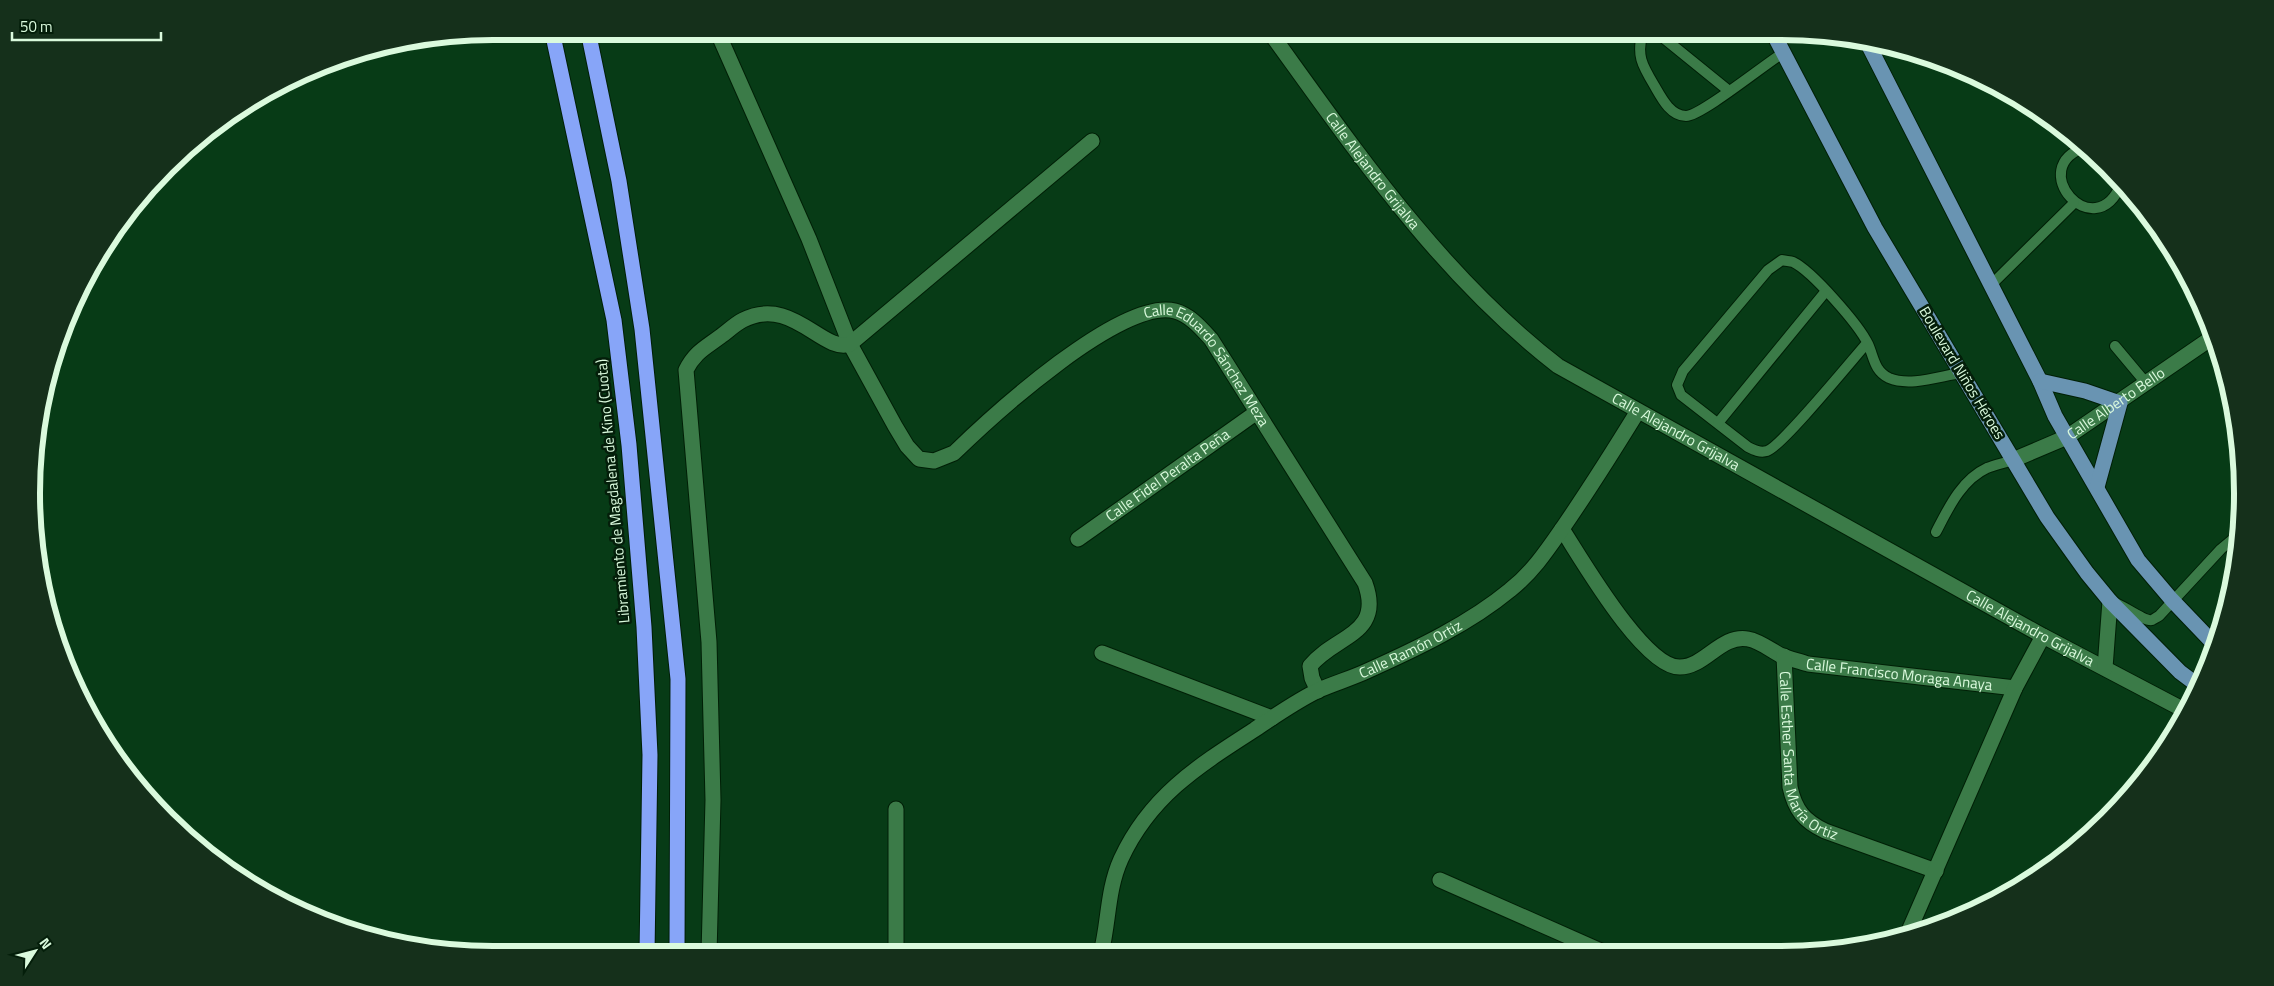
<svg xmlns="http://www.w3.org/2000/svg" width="2274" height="986" font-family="'Titillium Web',sans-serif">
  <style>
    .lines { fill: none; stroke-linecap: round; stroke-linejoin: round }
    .lane-casing { stroke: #001f06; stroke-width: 12 }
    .street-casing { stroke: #001f06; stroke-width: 17 }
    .primary-casing { stroke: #001f06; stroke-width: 17 }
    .highway-casing { stroke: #001f06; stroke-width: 17 }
    .lane { stroke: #3b7b48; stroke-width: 10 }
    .street { stroke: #3b7b48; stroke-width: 15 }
    .primary { stroke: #6994b2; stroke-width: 15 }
    .highway { stroke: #87a5f8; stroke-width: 15 }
    .labels { text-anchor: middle; stroke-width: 5; stroke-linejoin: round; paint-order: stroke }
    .street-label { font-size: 15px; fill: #dafadd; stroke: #041e0a }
    .rim { fill: none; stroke: #dafadd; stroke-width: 6 }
  </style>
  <rect width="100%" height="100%" fill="#073b16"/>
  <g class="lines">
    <defs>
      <g id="lane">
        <path d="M1643 31C1636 55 1642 65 1654 85 1661 97 1670 116 1686 116 1701 116 1765 64 1783 53"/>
        <path d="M1655 31 1729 91"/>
        <path d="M2086 147C2023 167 2095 248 2121 184"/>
        <path d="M1991 285 2074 203"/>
        <path d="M1867 343C1852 360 1781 447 1767 451 1760 453 1754 450 1748 447L1681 395 1677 385 1683 371 1768 270 1782 260C1785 261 1790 261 1793 262 1812 271 1859 325 1868 344 1874 357 1874 371 1889 378 1910 387 1940 376 1961 373"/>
        <path d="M2115 346 2146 383"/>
        <path d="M1718 423 1826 291"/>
        <path d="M1936 532C1948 509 1961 480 1987 468 1995 465 2004 463 2013 460"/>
        <path d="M2113 602C2123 605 2145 622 2152 620 2154 619 2157 617 2159 616L2221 549 2239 534"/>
      </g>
      <g id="street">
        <path id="s1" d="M717 31 809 239 850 344 895 426 907 446 919 459 934 461 954 453C992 416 1122 297 1175 311 1190 315 1201 328 1211 339L1365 583C1384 635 1335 635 1310 666L1312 678 1318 691"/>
        <path id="s2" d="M1269 31C1356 151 1440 275 1558 366L2043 636 2182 709"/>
        <path id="s3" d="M2013 460 2067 437 2213 337"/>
        <path id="s4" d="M1562 529C1581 558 1644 668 1680 667 1705 667 1721 634 1748 639 1760 641 1772 651 1782 656 1790 659 1799 661 1808 664L2015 688"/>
        <path id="s5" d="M1078 539 1257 412"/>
        <path d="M1102 653 1272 718"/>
        <path id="s6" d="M1784 656 1790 787C1795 810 1804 821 1825 831L1936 871"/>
        <path d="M2105 668 2110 601"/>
        <path d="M896 809V954"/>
        <path d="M1440 880 1601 951"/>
        <path d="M1908 933 2015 688 2043 636"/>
        <path id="s7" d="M1101 953C1109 922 1107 890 1121 859 1150 796 1198 766 1254 730 1275 716 1296 701 1319 690 1335 683 1352 678 1367 671 1416 649 1469 624 1510 590 1533 572 1548 549 1564 526 1590 488 1614 450 1638 411"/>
        <path d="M709 954 713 800 709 642 686 370C695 352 705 348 721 336 728 331 735 324 743 320 792 295 823 354 850 344L1092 141"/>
      </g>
      <g id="primary">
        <path d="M1772 31 1875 228 2047 517 2087 573 2110 601 2180 672 2196 684"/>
        <path d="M1869 46 2040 381 2055 416 2138 560 2172 600 2216 646"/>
        <path d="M2040 381 2085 391 2120 403 2097 487"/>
      </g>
      <g id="highway">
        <path d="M552 31 614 320 629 445 644 627 650 755 647 954"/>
        <path d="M588 31 619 181 642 329 678 679 677 954"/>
      </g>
    </defs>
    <use href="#lane" class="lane-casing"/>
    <use href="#street" class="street-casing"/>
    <use href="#primary" class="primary-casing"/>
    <use href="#highway" class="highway-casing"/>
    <use href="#lane" class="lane"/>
    <use href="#street" class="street"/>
    <use href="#primary" class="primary"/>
    <use href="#highway" class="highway"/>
  </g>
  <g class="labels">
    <g class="street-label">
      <text dy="5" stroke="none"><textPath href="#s2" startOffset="174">Calle Alejandro Grijalva</textPath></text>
      <text transform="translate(1962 373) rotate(59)" y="5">Boulevard Niños Héroes</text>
      <text dy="5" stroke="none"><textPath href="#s1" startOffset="838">Calle Eduardo Sánchez Meza</textPath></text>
      <text dy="5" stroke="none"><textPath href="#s3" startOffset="118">Calle Alberto Bello</textPath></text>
      <text dy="5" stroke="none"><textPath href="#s2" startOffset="579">Calle Alejandro Grijalva</textPath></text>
      <text dy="5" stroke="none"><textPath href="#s5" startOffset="110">Calle Fidel Peralta Peña</textPath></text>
      <text transform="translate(613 491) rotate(-95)" y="5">Libramiento de Magdalena de Kino (Cuota)</text>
      <text dy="5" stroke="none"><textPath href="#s2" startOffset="984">Calle Alejandro Grijalva</textPath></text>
      <text dy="5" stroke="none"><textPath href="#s7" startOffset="461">Calle Ramón Ortiz</textPath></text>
      <text dy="5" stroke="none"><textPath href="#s4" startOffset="418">Calle Francisco Moraga Anaya</textPath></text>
      <text dy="5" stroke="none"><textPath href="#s6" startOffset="109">Calle Esther Santa María Ortiz</textPath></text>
    </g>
  </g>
  <path d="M0 0H2274V986H0ZM493 40H1781A453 453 0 0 1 2234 493V493A453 453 0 0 1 1781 946H493A453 453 0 0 1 40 493V493A453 453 0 0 1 493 40Z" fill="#15301b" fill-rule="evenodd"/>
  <path class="rim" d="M493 40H1781A453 453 0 0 1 2234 493V493A453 453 0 0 1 1781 946H493A453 453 0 0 1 40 493V493A453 453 0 0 1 493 40Z"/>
  <g transform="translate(35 951) rotate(54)" stroke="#041e0a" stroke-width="4" paint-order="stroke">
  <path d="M0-4L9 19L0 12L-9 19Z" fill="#dafadd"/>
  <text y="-8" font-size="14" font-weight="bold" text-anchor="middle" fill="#dafadd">N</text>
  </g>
  <path d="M12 32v8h149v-8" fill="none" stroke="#dafadd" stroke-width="2.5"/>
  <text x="20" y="32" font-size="15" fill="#dafadd" stroke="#041e0a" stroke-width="4" paint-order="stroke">50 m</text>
</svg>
